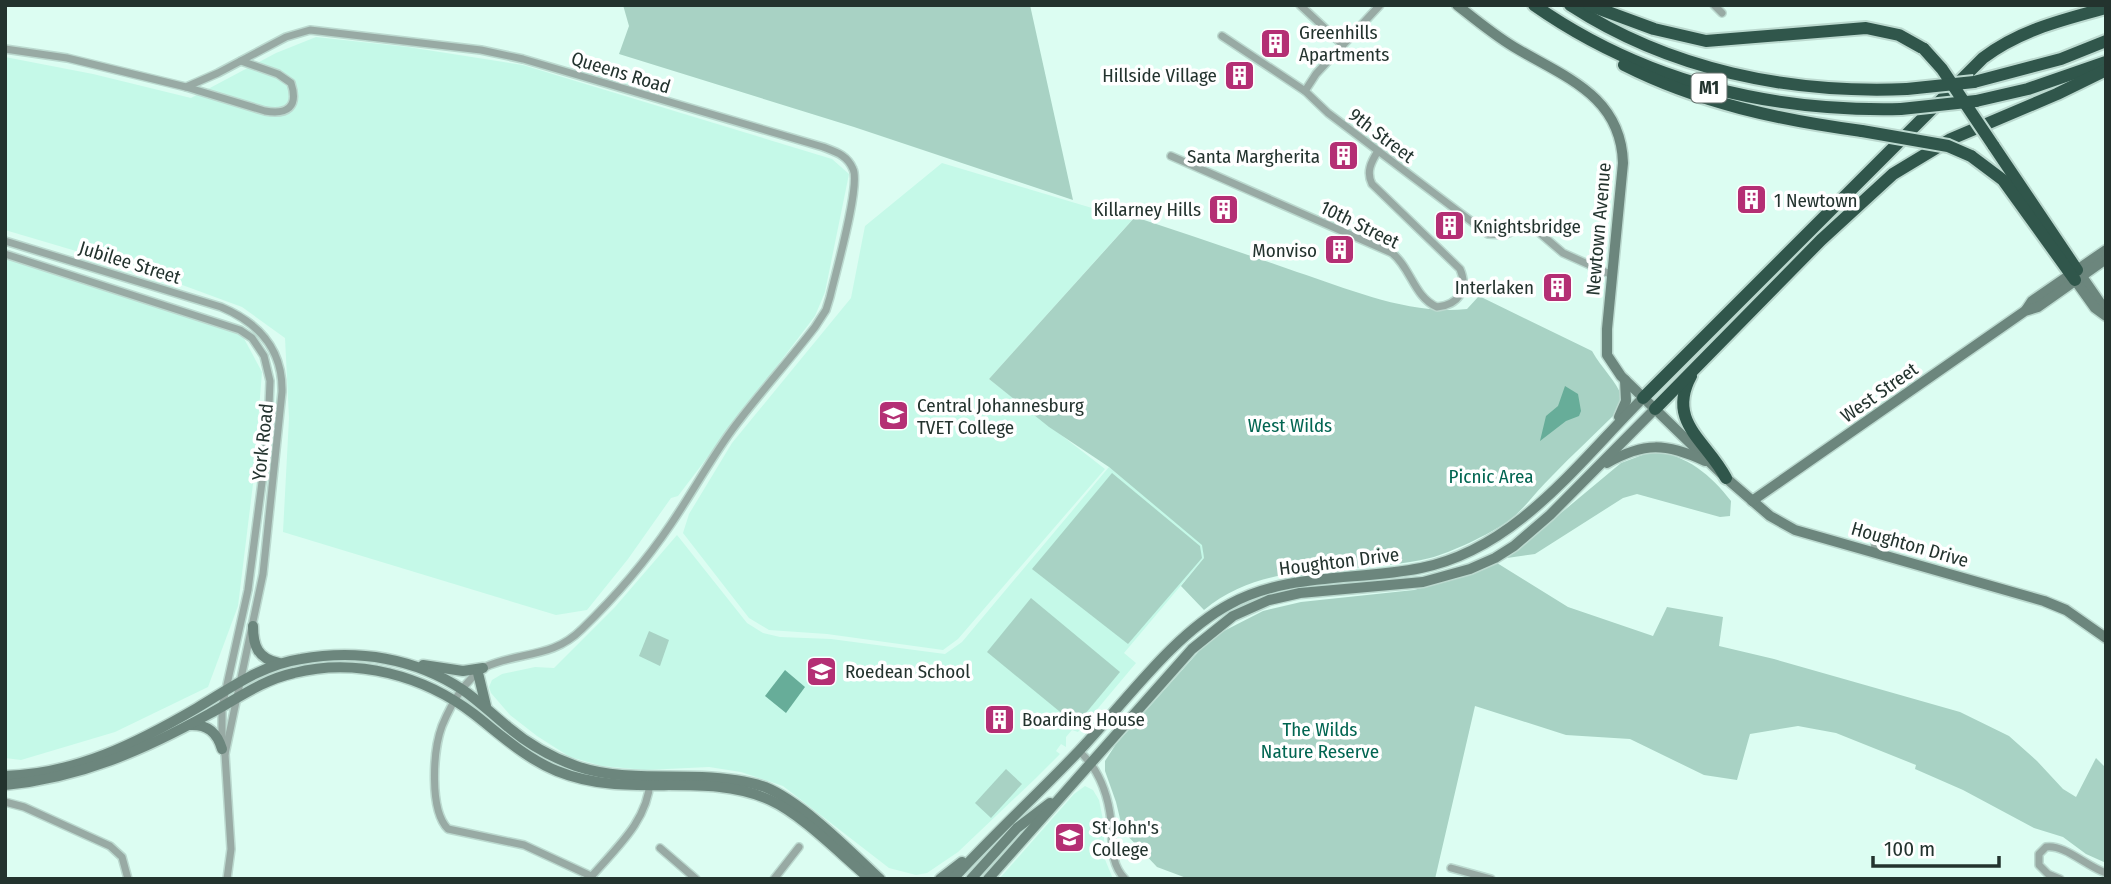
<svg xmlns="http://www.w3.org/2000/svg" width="2111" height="884" font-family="'Fira Sans Condensed',sans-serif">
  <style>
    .built { fill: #c5f9e8 }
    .green { fill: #a8d2c4 }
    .water { fill: #67ad99 }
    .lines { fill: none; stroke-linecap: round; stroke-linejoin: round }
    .street-casing { stroke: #bbd9cf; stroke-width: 10 }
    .secondary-casing { stroke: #bbd9cf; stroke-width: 13 }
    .highway-casing { stroke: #bbd9cf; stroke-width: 16 }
    .street { stroke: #98aaa4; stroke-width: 7 }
    .secondary { stroke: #6c867d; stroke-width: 10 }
    .highway { stroke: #30564b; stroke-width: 12 }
    .highway-bridge-casing { stroke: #bbd9cf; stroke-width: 16; stroke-linecap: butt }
    .highway-bridge { stroke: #30564b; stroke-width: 12 }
    .labels { text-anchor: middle; stroke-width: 7; stroke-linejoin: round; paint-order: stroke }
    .shield { fill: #fff; stroke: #65706d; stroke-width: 2 }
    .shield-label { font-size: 18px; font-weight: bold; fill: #23332e }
    .poi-label { font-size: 19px; fill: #23332e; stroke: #fff; text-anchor: start }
    .street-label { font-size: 19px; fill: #23332e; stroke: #fff }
    .park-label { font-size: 19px; fill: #016551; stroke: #fff }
  </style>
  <rect width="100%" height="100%" fill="#dcfdf2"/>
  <g class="built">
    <path d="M316 37 408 47 523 65 832 159 849 174 825 292 815 316 678 496 671 498 628 559 587 610 556 615 283 532 289 418 285 338 242 307 147 272 5 230V57L93 74 191 98 276 53Z"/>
    <path d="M942 163 1132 220 989 379 1105 469 958 639 943 650 827 634 769 630 749 618 683 533 689 514 732 443 851 298 865 226Z"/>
    <path d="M5 256 241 333 262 372 253 484 238 606 208 687 115 732 21 760 5 758Z"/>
    <path d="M1109 467 1203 545 1204 558 1124 653 1136 663 1078 732 1072 730 1066 737V747L1061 744 1056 751 1060 754 1036 778 958 852 927 873 916 875 889 868 783 786 741 772 709 767 645 770 602 766 570 757 537 736 510 715 491 693 489 687 492 680 502 674 535 667 554 668 615 607 677 535 747 623 763 633 780 637 831 639 945 654 962 642Z"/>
    <path d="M1085 786 1093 790 1099 800 1104 825V857L1113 879H999L1074 794Z"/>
  </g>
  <g class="green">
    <path d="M623 5H1030L1073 200 854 127 619 54 629 26Z"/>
    <path d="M1135 217C1189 235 1243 253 1297 272 1352 290 1408 315 1467 309L1479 296 1592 351C1602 369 1616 380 1623 399L1613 416C1593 436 1572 455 1552 476 1537 490 1524 510 1507 522 1490 534 1450 553 1430 558 1353 577 1269 556 1204 610L1181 586 1204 558 1202 545 1109 467 1049 427 989 379Z"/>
    <path d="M1653 451C1687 455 1711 475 1731 501L1730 516 1720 517 1637 494 1623 498 1535 554 1507 558 1621 463Z"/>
    <path d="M1112 473 1200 546 1202 558 1128 644 1032 569Z"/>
    <path d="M1497 563 1568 607 1653 636 1667 607 1723 617 1719 646 1774 659 1960 712 2009 736 2037 761 2063 789 2076 797 2096 758 2106 768V863L2086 854 2063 837 2034 828 1963 790 1915 769 1916 765 1836 733 1798 726 1750 734 1737 780 1704 775 1630 739 1566 735 1475 706 1435 879H1189L1157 867 1123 831 1116 802 1105 771V761L1116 744 1200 650 1218 634 1263 611 1301 602 1414 590 1467 575Z"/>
    <path d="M1031 598 1120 672 1076 725 987 652Z"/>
    <path d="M649 631 669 640 660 666 639 656Z"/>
    <path d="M1006 769 1022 784 991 818 975 803Z"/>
  </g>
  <g class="water">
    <path d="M1565 386 1578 394 1581 411 1579 416 1566 421 1540 441 1546 416 1558 406Z"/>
    <path d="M785 670 805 687 786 713 765 696Z"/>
  </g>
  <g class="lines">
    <defs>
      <g id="street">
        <path d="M1300 5 1343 45"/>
        <path d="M1714 5 1722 13"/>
        <path d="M1222 36 1305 91 1328 113 1488 234 1503 235 1522 228 1535 229 1563 253 1612 275"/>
        <path d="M5 49 67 58 186 87 218 73 286 37 310 30 481 50 523 59 823 147C836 152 847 155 853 169 861 185 835 275 830 297L826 310 815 327C788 362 758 395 732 430 710 460 692 493 671 524 646 561 614 598 582 629 552 659 520 651 485 667 477 671 468 682 462 689 454 700 447 714 442 726 433 750 429 810 448 829L524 845 591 876"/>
        <path d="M186 87 265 111C287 115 299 107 291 83L278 74 241 61"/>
        <path d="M1305 91 1316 74 1380 5"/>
        <path d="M1171 156 1392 253C1411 268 1414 297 1437 307 1458 305 1469 290 1460 269L1372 184C1366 172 1371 162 1378 151"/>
        <path d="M5 241 221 307C259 323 283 350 282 392L263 574 225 754"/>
        <path d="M5 254 240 330 252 338 264 356 270 381 269 406 265 459 248 590 222 707V749L225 754 231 849 227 879"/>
        <path d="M1873 552 1878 534"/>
        <path d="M1079 751C1099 769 1108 794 1111 821 1113 841 1109 863 1125 879"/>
        <path d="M5 802 24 807 110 846 122 857 128 879"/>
        <path d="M660 848 696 879"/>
        <path d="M1451 868 1491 879"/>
        <path d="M590 878C615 849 648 821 650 781"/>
        <path d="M774 879 799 847"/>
        <path d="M2060 879 2048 874 2039 865V854L2046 847C2064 844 2086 866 2106 873"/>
      </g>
      <g id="secondary">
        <path d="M1457 5C1476 20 1494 35 1514 47 1564 77 1621 95 1623 163L1607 329V355L1621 376 1726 478 1770 516 1795 530 2044 601 2066 610 2106 638"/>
        <path d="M2081 275 2101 304 2103 313"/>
        <path d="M2075 280 2095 308 2106 316"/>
        <path d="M2026 310 2032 301 2106 250"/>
        <path d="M1619 417 1626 401 1625 380"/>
        <path d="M1607 463C1644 442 1666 443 1705 461"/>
        <path d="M1752 501 2025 311 2038 307 2106 259"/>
        <path d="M253 626C253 646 258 659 279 663"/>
        <path d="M423 665 463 671 483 668"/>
        <path d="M478 673 486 706"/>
        <path d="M190 725C207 724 217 732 222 749"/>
        <path d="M5 776C76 774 137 743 197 708 231 688 261 665 301 659 358 649 415 658 463 690 479 701 493 715 508 727 528 744 551 757 576 766 617 780 660 775 702 777 722 778 745 780 765 787 802 802 850 851 880 879"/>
        <path d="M5 785C80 778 144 750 209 714 237 699 262 680 294 673 357 657 424 676 474 714 501 735 525 758 557 771 628 800 703 770 770 800 803 815 841 855 870 879"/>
        <path d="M940 879 962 862"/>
        <path d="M953 879C993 835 1038 794 1079 751 1124 704 1173 634 1230 604 1289 572 1357 581 1421 568 1516 549 1578 463 1643 398"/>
        <path d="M971 879 1017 828 1050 803"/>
        <path d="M988 879 1192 649 1233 616 1269 600 1300 593 1423 582 1470 569 1495 558 1514 546 1550 515 1655 409"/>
      </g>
      <g id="highway">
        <path d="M1534 5C1644 82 1769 112 1901 109"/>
        <path d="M1570 5C1670 70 1789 94 1907 89"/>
        <path d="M1589 5 1654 29 1706 41 1866 28 1899 35 1924 49"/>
        <path d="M1624 65C1699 103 1780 120 1862 131"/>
        <path d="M1974 82 2061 59 2106 41"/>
        <path d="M1976 101 2028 89 2106 62"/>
        <path d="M1993 145 2077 270"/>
        <path d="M1971 156 2003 180 2075 280"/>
        <path d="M1691 376C1666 422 1707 441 1726 478"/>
        <path d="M1643 398 1983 58C2020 30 2062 20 2106 8"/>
        <path d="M1655 409 1821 240 1893 174 1951 139 2057 94 2106 70"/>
      </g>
    </defs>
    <use href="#street" class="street-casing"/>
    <use href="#secondary" class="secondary-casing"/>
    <use href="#highway" class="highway-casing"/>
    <use href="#street" class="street"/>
    <use href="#secondary" class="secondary"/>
    <use href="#highway" class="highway"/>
    <defs>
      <g id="highway-bridge">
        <path d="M1924 49 1942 69 1993 145"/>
        <path d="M1907 89 1974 82"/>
        <path d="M1901 109 1976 101"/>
        <path d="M1862 131 1948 146 1971 156"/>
      </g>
    </defs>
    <use href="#highway-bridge" class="highway-bridge-casing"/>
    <use href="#highway-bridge" class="highway-bridge"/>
  </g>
  <defs>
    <symbol id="building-square" viewBox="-11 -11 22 22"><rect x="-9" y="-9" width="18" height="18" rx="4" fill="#b42f74" stroke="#fff"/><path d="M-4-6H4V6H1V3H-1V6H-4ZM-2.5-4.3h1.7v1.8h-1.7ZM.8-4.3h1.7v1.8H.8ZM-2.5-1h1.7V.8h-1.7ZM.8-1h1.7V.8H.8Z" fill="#fff"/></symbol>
    <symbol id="university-square" viewBox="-11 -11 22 22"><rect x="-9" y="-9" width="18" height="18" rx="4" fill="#b42f74" stroke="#fff"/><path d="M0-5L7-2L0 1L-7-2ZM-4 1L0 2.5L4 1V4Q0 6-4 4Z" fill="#fff"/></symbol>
    <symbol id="school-square" viewBox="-11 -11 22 22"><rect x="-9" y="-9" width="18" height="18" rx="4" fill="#b42f74" stroke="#fff"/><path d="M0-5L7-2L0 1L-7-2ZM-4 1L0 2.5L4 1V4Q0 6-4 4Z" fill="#fff"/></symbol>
  </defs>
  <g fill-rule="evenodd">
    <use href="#building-square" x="1258" y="26" width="35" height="35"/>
    <use href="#building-square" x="1222" y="58" width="35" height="35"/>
    <use href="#building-square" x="1326" y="138" width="35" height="35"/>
    <use href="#building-square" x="1734" y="182" width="35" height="35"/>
    <use href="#building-square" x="1206" y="192" width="35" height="35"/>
    <use href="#building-square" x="1432" y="208" width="35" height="35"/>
    <use href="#building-square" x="1322" y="232" width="35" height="35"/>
    <use href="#building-square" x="1540" y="270" width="35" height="35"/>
    <use href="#university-square" x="876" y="398" width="35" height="35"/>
    <use href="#school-square" x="804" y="654" width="35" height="35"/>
    <use href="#building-square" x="982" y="702" width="35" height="35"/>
    <use href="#school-square" x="1052" y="820" width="35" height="35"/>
  </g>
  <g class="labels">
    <rect class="shield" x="1691.5" y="73.5" width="35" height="29" rx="5"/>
    <g class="shield-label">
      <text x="1709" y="94">M1</text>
    </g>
    <g class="poi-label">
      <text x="1299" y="39">Greenhills<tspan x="1299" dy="22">Apartments</tspan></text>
      <text x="1217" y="82" text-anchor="end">Hillside Village</text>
      <text x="1320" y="163" text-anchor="end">Santa Margherita</text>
      <text x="1774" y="207">1 Newtown</text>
      <text x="1201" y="216" text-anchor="end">Killarney Hills</text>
      <text x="1473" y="233">Knightsbridge</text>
      <text x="1317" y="257" text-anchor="end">Monviso</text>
      <text x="1534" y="294" text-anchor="end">Interlaken</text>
      <text x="917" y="412">Central Johannesburg<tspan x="917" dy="22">TVET College</tspan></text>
      <text x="845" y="678">Roedean School</text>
      <text x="1022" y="726">Boarding House</text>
      <text x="1092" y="834">St John's<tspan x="1092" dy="22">College</tspan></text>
    </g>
    <g class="street-label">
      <text transform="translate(621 72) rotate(17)" y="7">Queens Road</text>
      <text transform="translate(1382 135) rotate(37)" y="7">9th Street</text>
      <text transform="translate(1360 224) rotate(26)" y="7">10th Street</text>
      <text transform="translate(1598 229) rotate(-85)" y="7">Newtown Avenue</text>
      <text transform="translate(130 262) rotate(17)" y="7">Jubilee Street</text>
      <text transform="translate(1879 392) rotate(-35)" y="7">West Street</text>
      <text transform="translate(262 442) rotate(-84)" y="7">York Road</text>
      <text transform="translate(1910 544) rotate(16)" y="7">Houghton Drive</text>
      <text transform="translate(1339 561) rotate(-7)" y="7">Houghton Drive</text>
    </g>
    <g class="park-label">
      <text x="1290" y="432">West Wilds</text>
      <text x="1491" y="483">Picnic Area</text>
      <text x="1320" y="736">The Wilds<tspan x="1320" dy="22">Nature Reserve</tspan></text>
    </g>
  </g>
  <rect width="2111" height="884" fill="none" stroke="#23332e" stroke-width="14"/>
  <path d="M1873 856v10h126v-10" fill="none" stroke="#23332e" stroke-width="3.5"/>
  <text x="1884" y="856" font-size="21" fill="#23332e" stroke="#ffffff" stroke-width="5" paint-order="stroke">100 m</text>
</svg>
